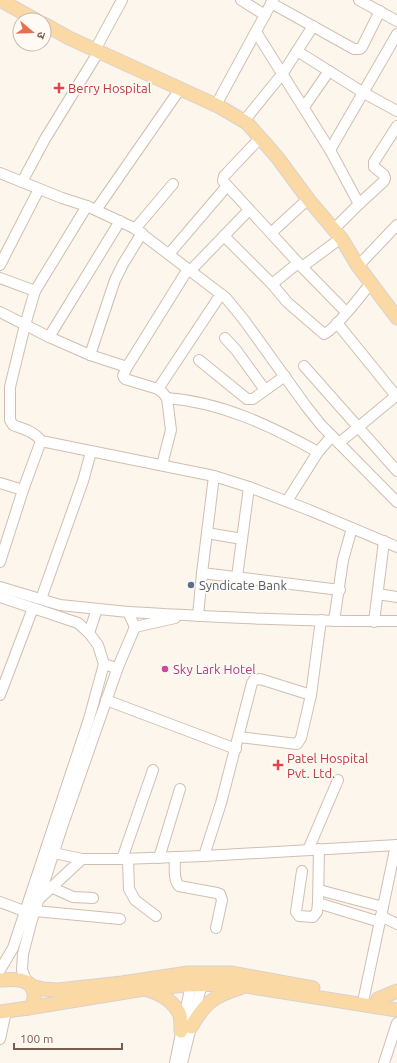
<svg xmlns="http://www.w3.org/2000/svg" width="397" height="1063" font-family="Ubuntu,'Noto Sans Devanagari',sans-serif">
  <style>
    .lines { fill: none; stroke-linecap: round; stroke-linejoin: round }
    .minor-casing { stroke: #d1beb0; stroke-width: 12 }
    .major-casing { stroke: #dad1cd; stroke-width: 15 }
    .minor { stroke: #fff; stroke-width: 10 }
    .major { stroke: #fbd9a5; stroke-width: 13 }
    .health-dot { fill: #e0444e; stroke: #fffaf3; stroke-width: 1.5 }
    .service-dot { fill: #5c6f8a; stroke: #fffaf3; stroke-width: 1.5 }
    .hotel-dot { fill: #d1479c; stroke: #fffaf3; stroke-width: 1.5 }
    .labels { text-anchor: middle; stroke-width: 3.5; stroke-linejoin: round; paint-order: stroke }
    .health-label { font-size: 13px; fill: #be3a42; stroke: #fffaf3; text-anchor: start }
    .service-label { font-size: 13px; fill: #4e5e75; stroke: #fffaf3; text-anchor: start }
    .hotel-label { font-size: 13px; fill: #b23c85; stroke: #fffaf3; text-anchor: start }
  </style>
  <rect width="100%" height="100%" fill="#fdf6ec"/>
  <g class="lines">
    <defs>
      <g id="minor">
        <path d="M241 0 265 15"/>
        <path d="M359 0 397 21"/>
        <path d="M271 3 354 49H360L362 47 380 11"/>
        <path d="M256 32 330 150 359 204"/>
        <path d="M95 50 122 0"/>
        <path d="M297 51 364 93 397 111"/>
        <path d="M216 105 273 0"/>
        <path d="M304 107 329 71"/>
        <path d="M244 121 283 73 313 26"/>
        <path d="M260 138 227 173 224 176 223 181 302 267 346 312"/>
        <path d="M330 150 397 34"/>
        <path d="M0 173 62 198 87 206 134 228 226 298 244 320 306 406 321 425 397 502"/>
        <path d="M22 182 45 139 99 51"/>
        <path d="M87 206 35 291 25 325 10 387V420L13 425C23 429 34 431 41 441L214 476 249 487 309 510 397 547"/>
        <path d="M96 210 180 89"/>
        <path d="M135 229 173 184"/>
        <path d="M334 229 359 204 384 181 385 178 384 175 374 167V162L397 126"/>
        <path d="M271 233 308 199"/>
        <path d="M224 236 272 284 287 302 324 334C334 331 363 293 371 283"/>
        <path d="M169 254 227 186"/>
        <path d="M0 265 39 189"/>
        <path d="M358 266 397 225"/>
        <path d="M302 267 341 238"/>
        <path d="M190 271 249 210"/>
        <path d="M0 278 35 291"/>
        <path d="M272 284 298 263"/>
        <path d="M0 312 49 337 90 355 127 367"/>
        <path d="M337 323 397 397"/>
        <path d="M49 337 120 221"/>
        <path d="M225 338 236 350 265 390"/>
        <path d="M90 355 115 280 123 264 142 233"/>
        <path d="M199 360 247 399H253L285 376"/>
        <path d="M304 366 397 471"/>
        <path d="M158 389 221 294"/>
        <path d="M167 398 163 393 158 389 125 379 123 376 127 367 188 269"/>
        <path d="M339 443 397 395"/>
        <path d="M162 465 171 430 167 398C221 402 271 426 318 452"/>
        <path d="M0 483 23 490"/>
        <path d="M287 501 318 452 332 436"/>
        <path d="M207 533 242 539"/>
        <path d="M0 562 23 490 41 441"/>
        <path d="M202 573 340 590"/>
        <path d="M237 577 249 487"/>
        <path d="M0 587 60 605 128 612 135 627 118 667H113L104 664 98 645 89 633 97 609"/>
        <path d="M378 594 397 597"/>
        <path d="M0 597 78 623 89 633"/>
        <path d="M41 599 83 481 91 452"/>
        <path d="M128 612C218 617 308 622 397 621"/>
        <path d="M198 616 202 573 214 476"/>
        <path d="M334 621 343 560 352 528"/>
        <path d="M374 622 384 541"/>
        <path d="M135 627 175 618"/>
        <path d="M0 695 33 608"/>
        <path d="M106 700 236 749"/>
        <path d="M239 737 297 744 301 738 311 695 321 620"/>
        <path d="M308 850 338 780"/>
        <path d="M54 853 82 859H122L204 856 397 845"/>
        <path d="M204 856 221 803 252 683 254 680 260 679 311 695"/>
        <path d="M175 857C175 866 173 880 179 886L217 893 220 894 222 900 216 928"/>
        <path d="M159 858 180 789"/>
        <path d="M122 859 153 770"/>
        <path d="M128 859 129 889 135 900 156 916"/>
        <path d="M302 871 296 912 299 916 313 917 317 912 318 903 319 849"/>
        <path d="M53 888 73 897 93 898"/>
        <path d="M319 890 383 907"/>
        <path d="M40 898 82 859"/>
        <path d="M0 902 24 911"/>
        <path d="M318 903 380 922"/>
        <path d="M35 911 120 919"/>
        <path d="M381 916 397 924"/>
        <path d="M0 970 13 948 89 719 104 664"/>
        <path d="M27 982 22 970 23 954 31 923 62 827 118 667"/>
        <path d="M364 997 396 845"/>
        <path d="M0 1039 6 1011"/>
        <path d="M175 1063 192 979"/>
        <path d="M182 1063 203 979"/>
        <path d="M384 1063 397 1023"/>
      </g>
      <g id="major">
        <path d="M0 0 36 20"/>
        <path d="M44 24 69 38 220 107 247 123 277 157 308 199 341 238 358 266 397 318"/>
        <path d="M0 980C12 979 33 977 34 994 35 1000 32 1005 28 1008L0 1012"/>
        <path d="M31 986 43 989 58 990 122 983 188 973H231L313 988"/>
        <path d="M148 990C161 994 174 1001 180 1015 181 1020 181 1026 181 1031"/>
        <path d="M378 999 397 991"/>
        <path d="M28 1008 138 990 186 985 233 984 397 1010"/>
        <path d="M191 1027C205 1003 213 996 240 988"/>
      </g>
    </defs>
    <use href="#minor" class="minor-casing"/>
    <use href="#major" class="major-casing"/>
    <use href="#minor" class="minor"/>
    <use href="#major" class="major"/>
  </g>
  <g class="health-dot">
    <path d="M57 82h4v4h4v4h-4v4h-4v-4h-4v-4h4z"/>
    <path d="M276 759h4v4h4v4h-4v4h-4v-4h-4v-4h4z"/>
  </g>
  <circle class="service-dot" cx="191" cy="585" r="4"/>
  <circle class="hotel-dot" cx="165" cy="669" r="4"/>
  <g class="labels">
    <g class="health-label">
      <text x="68" y="93">Berry Hospital</text>
      <text x="287" y="763">Patel Hospital<tspan x="287" dy="15">Pvt. Ltd.</tspan></text>
    </g>
    <g class="service-label">
      <text x="199" y="590">Syndicate Bank</text>
    </g>
    <g class="hotel-label">
      <text x="173" y="674">Sky Lark Hotel</text>
    </g>
  </g>
  <g transform="translate(32 32) rotate(109)"><circle r="19" fill="#fffaf3" stroke="#cabbb1"/>
  <path d="M0-3L7 15L0 10L-7 15Z" fill="#e76f51"/>
  <text y="-6" font-size="11" font-weight="bold" text-anchor="middle" fill="#7a5c4d">उ</text>
  </g>
  <path d="M14 1043v6h108v-6" fill="none" stroke="#7a5c4d" stroke-width="2"/>
  <text x="20" y="1043" font-size="12" fill="#7a5c4d" stroke="#fffaf3" stroke-width="3" paint-order="stroke">100 m</text>
</svg>
